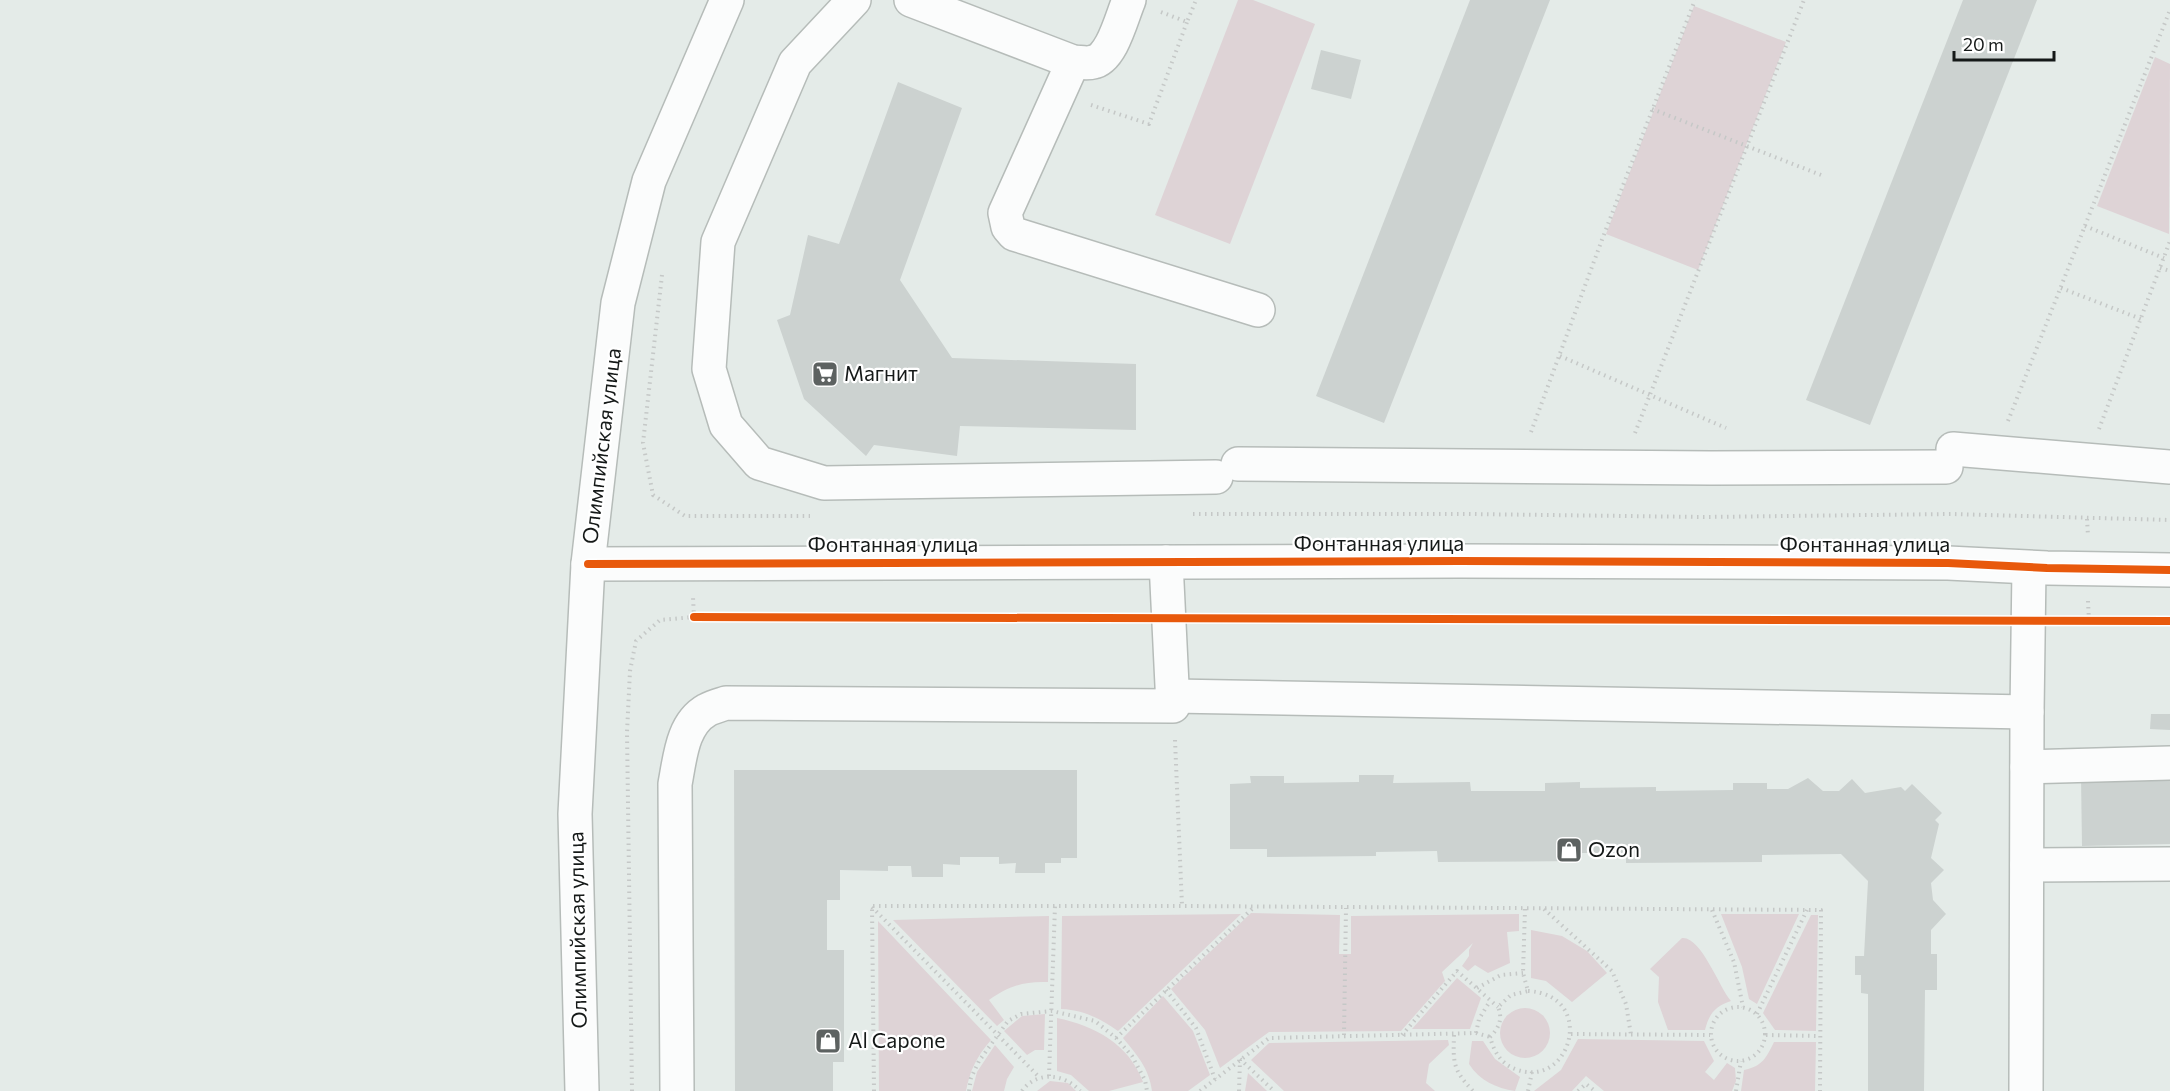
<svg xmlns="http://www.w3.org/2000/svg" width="2170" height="1091" font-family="Commissioner,sans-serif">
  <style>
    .green { fill: #ded3d6 }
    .building { fill: #ccd2d0 }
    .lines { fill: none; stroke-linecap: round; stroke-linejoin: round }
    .minor-casing { stroke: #b6bcb9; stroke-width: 36 }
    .path { stroke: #c5c8c7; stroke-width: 4; stroke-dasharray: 1.5 4.5; stroke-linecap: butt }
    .minor { stroke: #fbfcfc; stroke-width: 33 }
    .cycleway-casing { stroke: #fff; stroke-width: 11 }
    .cycleway { stroke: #e8590c; stroke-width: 8 }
    .labels { text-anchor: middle; stroke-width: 4.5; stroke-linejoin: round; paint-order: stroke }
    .poi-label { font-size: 21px; fill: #151918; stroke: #fff; text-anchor: start }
    .street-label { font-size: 21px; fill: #151918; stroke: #fff }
  </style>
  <rect width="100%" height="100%" fill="#e4ebe8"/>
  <g class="green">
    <path d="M1238 0H1253L1315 24 1230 244 1155 215Z"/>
    <path d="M1694 6 1786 42 1698 270 1606 234Z"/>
    <path d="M2155 57 2170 64 2169 234 2097 206Z"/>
    <path d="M1251 913 1340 915 1339 954H1351V916L1519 914V931L1507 932 1510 963 1488 973 1475 965 1468 971 1462 966 1469 956V950L1473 943 1442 972 1445 981 1401 1031 1269 1032 1220 1068 1205 1030 1171 989Z"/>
    <path d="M1241 914 1118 1031C1099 1018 1084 1010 1061 1009L1062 916Z"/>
    <path d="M1721 914H1799L1757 1004 1749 999 1742 967Z"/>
    <path d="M1811 915H1818L1816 1031 1775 1030 1763 1013Z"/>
    <path d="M1049 916 1048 982C1024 981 1009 986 989 1000L1004 1020 997 1026 893 920Z"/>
    <path d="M878 921 991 1040C977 1056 970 1070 966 1091H879Z"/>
    <path d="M1531 930 1562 936 1587 951 1607 973 1572 1002 1546 981 1531 978Z"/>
    <path d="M1682 938C1701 936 1719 987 1731 1001 1715 1006 1709 1014 1705 1030H1668L1658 1002 1659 977 1650 969Z"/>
    <path d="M1457 978 1481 998 1470 1029H1412Z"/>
    <path d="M1163 996 1193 1031 1210 1075 1188 1091H1152C1149 1068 1137 1055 1123 1038Z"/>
    <circle cx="1525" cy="1033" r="25"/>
    <path d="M1045 1014 1044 1050H1035L1027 1055 1004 1031 1022 1016Z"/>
    <path d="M1057 1018C1095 1026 1129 1044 1143 1082L1109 1091H1089L1071 1075 1057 1071Z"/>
    <path d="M1578 1039 1704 1041 1714 1061 1705 1072 1714 1080 1727 1063 1735 1068 1736 1081 1732 1091H1604L1586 1076 1572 1091H1534L1561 1070Z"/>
    <path d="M1448 1040 1449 1045 1429 1064 1426 1083 1435 1091H1284L1251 1060 1269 1043Z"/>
    <path d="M1472 1041H1483L1495 1059 1520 1077 1515 1091C1496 1088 1480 1081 1469 1064Z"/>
    <path d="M1774 1042H1816L1815 1091H1741L1744 1070C1763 1066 1766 1058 1774 1042Z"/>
    <path d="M995 1045 1014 1067 1007 1079 1004 1091H972L977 1072Z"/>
    <path d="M1248 1073 1267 1091H1245Z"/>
    <path d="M1050 1081 1068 1083 1076 1091H1037Z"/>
  </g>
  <g class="building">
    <path d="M1470 0H1550L1384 423 1316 396Z"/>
    <path d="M1963 0H2037L1870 425 1806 400Z"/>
    <path d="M1321 50 1361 60 1351 99 1311 89Z"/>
    <path d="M898 82 962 108 900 280 952 358 1136 364V430L960 426 957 456 874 445 866 456 804 399 777 320 790 315 808 235 839 244Z"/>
    <path d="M2151 714H2170V730L2150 729Z"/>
    <path d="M734 770H1077V858H1061V863H1045V873H1015L1016 863 999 864V857H960V865L943 864V877H912L911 866H888V871L840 870V900H827V950H844V1062H833V1091H735Z"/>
    <path d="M1359 775H1394L1393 783 1470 782 1471 791H1545V783L1580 782V788L1656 787V791L1733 790V783H1767V789H1788L1808 778 1823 791H1839L1852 779 1865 793 1901 787 1905 791 1912 784 1942 813 1935 820 1939 824 1931 858 1944 870 1931 883 1933 900 1946 914 1931 930V954H1937V990H1925L1924 1091H1868V994L1861 993V975H1855V956H1864L1868 881 1841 854 1762 855V862L1626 863V853H1579V861L1438 862 1437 851 1376 852V856L1267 857V849H1230V784L1251 783 1250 776H1284V783L1359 782Z"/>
    <path d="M2170 776V844L2082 846 2081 777Z"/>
  </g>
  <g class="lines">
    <defs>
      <g id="minor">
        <path d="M854 0 795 63 718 242 709 369 726 425 759 463 824 483 1216 477"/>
        <path d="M911 0 1073 62C1079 62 1087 64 1093 62 1112 59 1122 16 1129 0"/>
        <path d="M1073 62 1005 213 1008 227 1014 234 1258 310"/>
        <path d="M1953 449 2170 467"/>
        <path d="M1238 464 1711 468 1946 467"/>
        <path d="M588 564 1460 561 1948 563 2047 568 2170 570"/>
        <path d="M1173 696 2027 712 2029 568"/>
        <path d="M2027 767 2170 763"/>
        <path d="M2027 865 2170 864"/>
        <path d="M582 1091 575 814 588 564 618 303 649 181 727 0"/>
        <path d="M677 1091 675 784C680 758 682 724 707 710 713 707 720 705 726 703L1173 706 1166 562"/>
        <path d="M2026 1091 2027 712"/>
      </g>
    </defs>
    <use href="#minor" class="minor-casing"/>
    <g class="path">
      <path d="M1161 12 1187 22 1196 0"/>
      <path d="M1091 105 1149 124 1187 22"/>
      <path d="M1652 109 1821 175"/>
      <path d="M2085 226 2164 258"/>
      <path d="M2160 268 2170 271"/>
      <path d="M662 275 643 443 653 495 685 516H810"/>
      <path d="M2061 288 2141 319"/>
      <path d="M1560 356 1726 428"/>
      <path d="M2008 421 2170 10"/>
      <path d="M2099 429 2170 241"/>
      <path d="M1531 432 1603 237 1695 0"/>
      <path d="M1635 433 1804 0"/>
      <path d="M1193 514H1468L1704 517 1951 514 2170 520"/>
      <path d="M2087 519 2088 536"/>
      <path d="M2088 601 2089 621"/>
      <path d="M1175 740 1182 906"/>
      <path d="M872 907 1040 1078"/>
      <path d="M1525 909 1523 973 1528 991"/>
      <path d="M1544 909 1612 971 1626 1004 1631 1035"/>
      <path d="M1712 910 1734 962 1743 1007"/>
      <path d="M1477 988 1501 975 1523 973"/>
      <path d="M1166 990 1196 1028 1215 1079"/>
      <path d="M1528 991C1598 995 1571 1091 1515 1069 1500 1063 1494 1051 1490 1037 1499 1028 1503 1019 1498 1007L1511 995Z"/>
      <circle cx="1738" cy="1034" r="27"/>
      <path d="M1757 1014 1807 910"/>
      <path d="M1476 1033 1479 1019 1490 1001"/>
      <path d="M1571 1034 1710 1035"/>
      <path d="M1344 1035 1346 908"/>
      <path d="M1402 1035 1457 971 1498 1007"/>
      <path d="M1454 1035C1453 1063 1453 1070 1473 1091"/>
      <path d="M1766 1035 1820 1036"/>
      <path d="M1116 1038 1253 908"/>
      <path d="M1240 1059 1274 1091"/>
      <path d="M1049 1076 1055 906"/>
      <path d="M632 1091 627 732 630 671 636 641 660 620 694 617 693 597"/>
      <path d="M874 1091 872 906H1182L1821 910 1820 1091"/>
      <path d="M969 1091 971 1078 979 1061 1008 1021 1021 1014 1052 1011 1095 1021 1116 1038 1132 1056 1145 1080 1147 1091"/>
      <path d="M1022 1091C1036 1071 1064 1073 1080 1091"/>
      <path d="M1200 1091 1269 1038 1476 1033 1490 1037"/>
      <path d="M1239 1091 1240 1060"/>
      <path d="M1528 1091 1532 1072"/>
      <path d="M1578 1091 1586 1084 1595 1091"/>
      <path d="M1736 1091 1741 1061"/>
    </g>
    <use href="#minor" class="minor"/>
    <defs>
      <g id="cycleway">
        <path d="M588 564 1460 561 1948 563 2047 568 2170 570"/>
        <path d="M694 617 2170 621"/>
      </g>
    </defs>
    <use href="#cycleway" class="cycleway-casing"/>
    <use href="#cycleway" class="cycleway"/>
  </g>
  <defs>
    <symbol id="supermarket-square" viewBox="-11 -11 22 22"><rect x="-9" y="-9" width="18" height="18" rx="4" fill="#5d6261" stroke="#fff"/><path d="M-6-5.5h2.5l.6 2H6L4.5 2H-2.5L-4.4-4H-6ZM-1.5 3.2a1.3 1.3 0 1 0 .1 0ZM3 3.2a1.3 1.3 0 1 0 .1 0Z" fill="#fff"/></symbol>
    <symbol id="shop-square" viewBox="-11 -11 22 22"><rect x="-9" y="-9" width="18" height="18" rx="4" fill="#5d6261" stroke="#fff"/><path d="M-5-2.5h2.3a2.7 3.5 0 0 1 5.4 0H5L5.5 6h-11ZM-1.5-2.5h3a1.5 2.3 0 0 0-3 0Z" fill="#fff"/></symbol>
  </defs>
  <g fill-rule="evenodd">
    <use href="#supermarket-square" x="810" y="359" width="30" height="30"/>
    <use href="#shop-square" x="1554" y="835" width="30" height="30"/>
    <use href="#shop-square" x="813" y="1026" width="30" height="30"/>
  </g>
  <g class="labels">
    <g class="poi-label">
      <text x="844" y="381">Магнит</text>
      <text x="1588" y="857">Ozon</text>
      <text x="848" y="1048">Al Capone</text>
    </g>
    <g class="street-label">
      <text transform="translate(602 446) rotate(-83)" y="7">Олимпийская улица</text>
      <text x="1379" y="551">Фонтанная улица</text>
      <text x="893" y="552">Фонтанная улица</text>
      <text x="1865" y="552">Фонтанная улица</text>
      <text transform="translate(578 930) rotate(-91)" y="7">Олимпийская улица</text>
    </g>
  </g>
  <path d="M1954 51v9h100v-9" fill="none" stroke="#151918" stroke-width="3"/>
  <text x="1963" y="51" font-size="18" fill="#151918" stroke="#ffffff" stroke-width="4.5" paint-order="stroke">20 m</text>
</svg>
